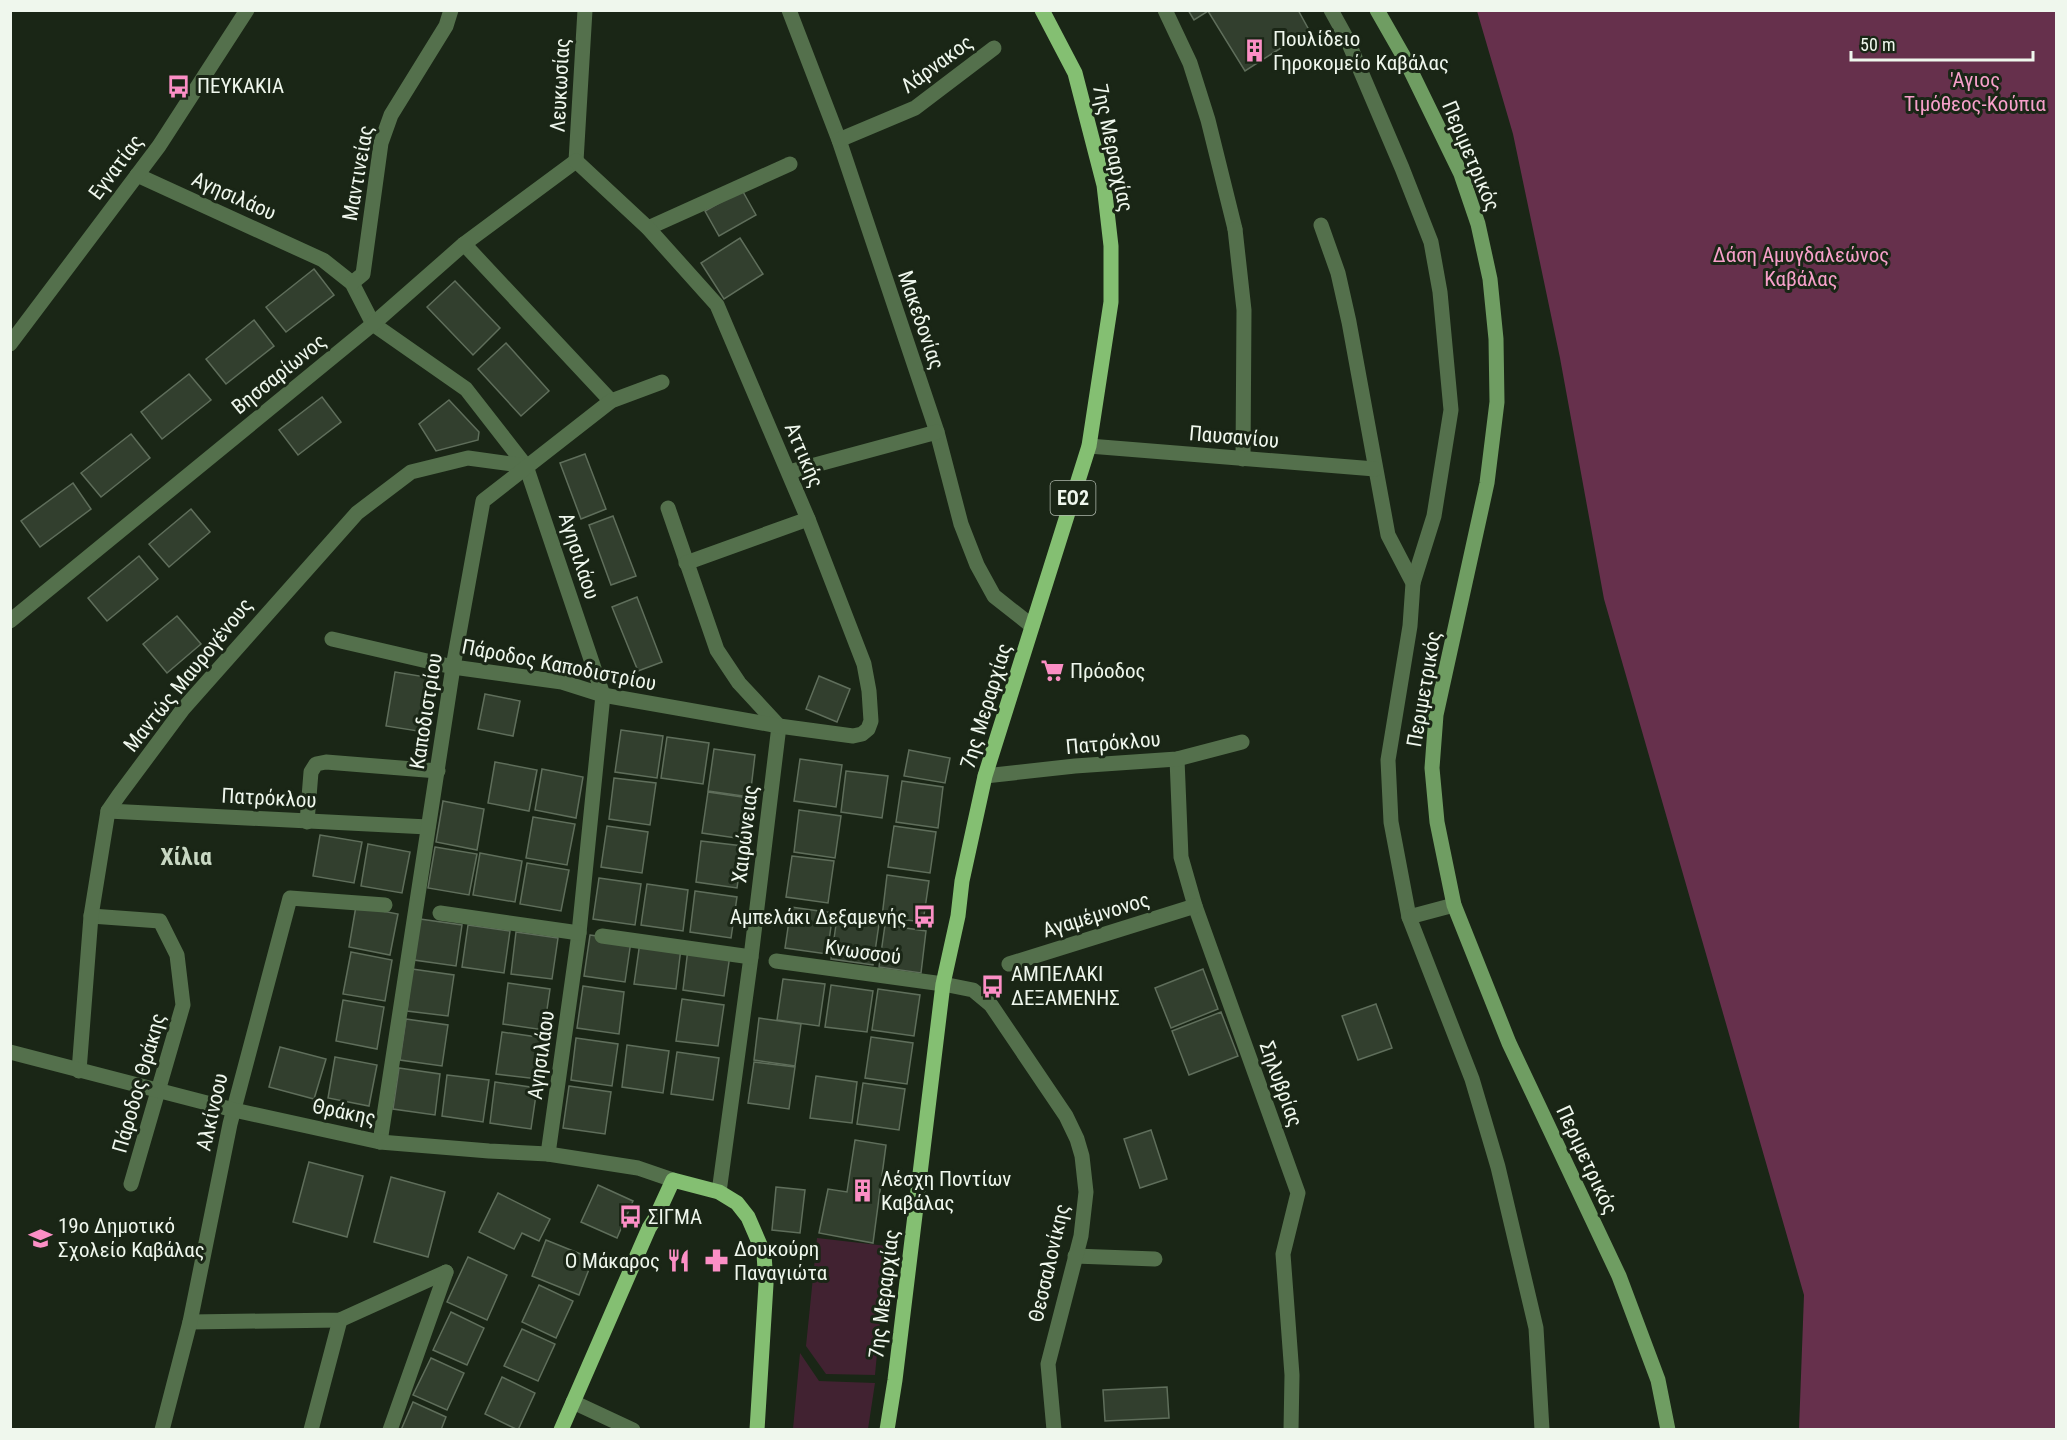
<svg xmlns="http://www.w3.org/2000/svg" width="2067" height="1440" font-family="'Roboto Condensed',sans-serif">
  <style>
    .green { fill: #412231 }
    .forest { fill: #66304c }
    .building { fill: #323f2e; stroke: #5f6e5b; stroke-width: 1.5 }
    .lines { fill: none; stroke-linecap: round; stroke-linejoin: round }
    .service { stroke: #54704c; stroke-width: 15 }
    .minor { stroke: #54704c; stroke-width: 15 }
    .tertiary { stroke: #54704c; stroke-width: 15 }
    .secondary { stroke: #6f9d62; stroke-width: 15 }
    .primary { stroke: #84bf72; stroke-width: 15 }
    .labels { text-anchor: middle; stroke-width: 6; stroke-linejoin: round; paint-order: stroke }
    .shield { fill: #1a2616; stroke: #afb8ac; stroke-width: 1.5 }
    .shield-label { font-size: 20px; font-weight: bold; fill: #eff7ed }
    .poi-label { font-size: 21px; fill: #eff7ed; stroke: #1a2616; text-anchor: start }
    .street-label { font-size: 21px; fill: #eff7ed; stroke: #1a2616 }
    .park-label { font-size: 21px; fill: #f7a0ca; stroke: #1a2616 }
    .quarter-label { font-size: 24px; font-weight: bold; fill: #c8d8c3; stroke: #1a2616 }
  </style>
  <rect width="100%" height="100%" fill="#1a2616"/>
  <g class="green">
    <path d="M817 1238 887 1246 875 1375 826 1374 806 1346Z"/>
    <path d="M800 1353 819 1381 875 1383 868 1429H793Z"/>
  </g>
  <path class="forest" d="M1477 11H2056V1429H1799L1804 1295 1604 599 1560 358 1513 134Z"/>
  <g class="building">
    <path d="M1188 10H1298L1309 30 1245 71 1208 11 1194 20Z"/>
    <path d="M742 190 756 215 719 236 705 211Z"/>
    <path d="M740 238 763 274 724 299 701 263Z"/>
    <path d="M314 269 334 295 286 332 266 307Z"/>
    <path d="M455 281 500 328 473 355 427 307Z"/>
    <path d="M254 320 274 346 226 384 206 359Z"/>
    <path d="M506 343 549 391 521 416 478 369Z"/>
    <path d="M189 374 211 400 162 439 141 412Z"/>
    <path d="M322 397 341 422 298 455 279 430Z"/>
    <path d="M449 400 479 432 478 440 436 451 419 424Z"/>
    <path d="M131 434 150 458 101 497 81 473Z"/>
    <path d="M585 454 606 509 581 519 560 463Z"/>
    <path d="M73 483 91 509 40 547 21 521Z"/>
    <path d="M191 509 210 532 169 567 149 544Z"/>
    <path d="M613 516 636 576 611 585 589 525Z"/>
    <path d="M139 556 158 579 107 621 88 598Z"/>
    <path d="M637 597 662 662 638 671 612 607Z"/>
    <path d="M177 616 201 644 167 673 143 644Z"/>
    <path d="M395 672 432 678 424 732 386 726Z"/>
    <path d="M819 676 850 689 837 722 806 709Z"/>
    <path d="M485 694 520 701 513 736 478 729Z"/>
    <path d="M621 730 663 736 657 778 615 772Z"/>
    <path d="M667 737 709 743 703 784 661 778Z"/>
    <path d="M714 749 755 755 750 797 708 791Z"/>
    <path d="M909 750 950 758 945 783 904 776Z"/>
    <path d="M800 759 842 765 836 807 794 801Z"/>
    <path d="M495 762 537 770 529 811 488 803Z"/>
    <path d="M542 769 583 777 576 818 535 810Z"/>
    <path d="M846 771 888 776 882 818 841 812Z"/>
    <path d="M614 778 656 783 650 825 609 819Z"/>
    <path d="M902 781 943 787 938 828 896 822Z"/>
    <path d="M708 792 749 798 743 839 702 833Z"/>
    <path d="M443 801 484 809 477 850 436 842Z"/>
    <path d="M799 810 841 816 835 858 794 852Z"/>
    <path d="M533 817 575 824 567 865 526 858Z"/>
    <path d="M607 826 648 832 642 873 601 867Z"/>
    <path d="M894 826 936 832 930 873 888 867Z"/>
    <path d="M320 835 362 842 354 883 313 876Z"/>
    <path d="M701 841 743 846 737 888 696 882Z"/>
    <path d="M368 844 410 852 402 893 361 886Z"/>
    <path d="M435 847 477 854 469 895 428 888Z"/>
    <path d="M480 853 522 861 515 902 473 895Z"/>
    <path d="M792 856 834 861 828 903 786 897Z"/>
    <path d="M527 863 569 870 561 911 520 904Z"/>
    <path d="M887 875 929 881 923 922 882 917Z"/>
    <path d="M599 878 641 884 635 925 593 919Z"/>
    <path d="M647 884 688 890 683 931 641 925Z"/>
    <path d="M695 891 737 897 731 938 690 932Z"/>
    <path d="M356 906 398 914 390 955 349 947Z"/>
    <path d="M791 907 833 913 827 954 785 948Z"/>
    <path d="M837 918 879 924 873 965 831 959Z"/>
    <path d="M420 919 462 925 456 966 414 960Z"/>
    <path d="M468 925 510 931 504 973 462 967Z"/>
    <path d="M885 925 926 931 921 973 879 967Z"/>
    <path d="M516 932 558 938 552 979 511 974Z"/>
    <path d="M590 935 631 941 625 982 584 976Z"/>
    <path d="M640 942 681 948 676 989 634 984Z"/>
    <path d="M688 949 730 955 724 996 683 990Z"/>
    <path d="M351 952 392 960 385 1001 343 994Z"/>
    <path d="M412 969 454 975 448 1016 407 1011Z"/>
    <path d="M1203 969 1218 1009 1171 1028 1155 988Z"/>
    <path d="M783 979 825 984 819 1026 777 1020Z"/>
    <path d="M508 983 550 989 544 1030 503 1024Z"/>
    <path d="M831 985 873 991 867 1032 825 1027Z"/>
    <path d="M583 986 624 992 619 1034 577 1028Z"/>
    <path d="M878 989 920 995 914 1036 872 1030Z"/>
    <path d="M682 999 724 1005 718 1046 676 1041Z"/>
    <path d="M343 1000 384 1007 377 1049 336 1041Z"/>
    <path d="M1376 1004 1392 1048 1358 1060 1342 1016Z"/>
    <path d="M1221 1012 1238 1056 1189 1075 1172 1031Z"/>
    <path d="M759 1018 801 1024 795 1066 754 1060Z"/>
    <path d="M406 1019 448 1025 442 1066 400 1060Z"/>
    <path d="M502 1032 544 1038 538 1079 496 1074Z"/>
    <path d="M871 1037 913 1043 907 1084 865 1078Z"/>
    <path d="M576 1038 618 1044 612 1086 571 1080Z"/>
    <path d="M627 1045 669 1051 663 1093 622 1087Z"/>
    <path d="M280 1047 326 1059 314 1099 269 1087Z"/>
    <path d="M677 1052 719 1058 713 1100 671 1094Z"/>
    <path d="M335 1057 377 1065 369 1106 328 1098Z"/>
    <path d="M754 1062 795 1067 789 1109 748 1103Z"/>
    <path d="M399 1068 440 1074 435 1115 393 1109Z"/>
    <path d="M447 1075 489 1080 483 1122 442 1116Z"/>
    <path d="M816 1076 857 1082 852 1123 810 1118Z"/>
    <path d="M495 1082 537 1088 531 1129 490 1123Z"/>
    <path d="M863 1083 905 1089 899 1130 857 1124Z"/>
    <path d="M569 1086 611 1092 605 1134 563 1128Z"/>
    <path d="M1151 1130 1167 1179 1140 1188 1124 1139Z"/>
    <path d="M855 1140 886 1145 873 1243 819 1233 828 1189 847 1192Z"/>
    <path d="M309 1162 363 1176 347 1237 293 1222Z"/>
    <path d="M391 1177 445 1192 428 1257 374 1242Z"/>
    <path d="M598 1185 633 1201 617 1238 581 1222Z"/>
    <path d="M776 1187 805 1190 800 1233 772 1230Z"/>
    <path d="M498 1193 550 1219 539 1241 522 1233 514 1249 479 1232Z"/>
    <path d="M546 1240 593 1259 579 1295 532 1276Z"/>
    <path d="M468 1257 507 1275 487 1320 447 1302Z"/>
    <path d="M539 1285 573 1301 556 1338 522 1322Z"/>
    <path d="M451 1312 484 1328 467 1365 433 1350Z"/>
    <path d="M522 1329 555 1344 538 1381 504 1366Z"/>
    <path d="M431 1358 464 1373 447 1410 413 1395Z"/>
    <path d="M502 1377 535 1393 518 1430 485 1414Z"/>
    <path d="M1167 1387 1169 1418 1105 1421 1103 1390Z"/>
    <path d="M413 1402 446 1417 441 1430H401Z"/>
  </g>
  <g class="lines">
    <g class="service">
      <path d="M1165 10 1190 63 1208 120 1235 229"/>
      <path d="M1331 10 1347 39 1402 168 1431 242 1440 292 1451 410 1434 516 1413 583"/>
    </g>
    <g class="minor">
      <path d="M789 10 839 140 937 432 961 524 977 565 994 596 1032 626"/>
      <path d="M839 140 915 108 994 48"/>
      <path d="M576 161 585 10"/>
      <path d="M137 175 323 260 352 283 373 324 466 389 526 466 603 695 579 933 548 1154"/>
      <path d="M1321 225 1338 273 1349 322 1388 535 1413 583 1410 626 1388 760 1391 822 1409 917"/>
      <path d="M648 228 790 164"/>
      <path d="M1235 229 1244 310 1243 459"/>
      <path d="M464 244 611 401"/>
      <path d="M352 283 363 274 381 143 391 115 446 26 451 10"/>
      <path d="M10 344 159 146 247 10"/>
      <path d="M1089 446 1375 469"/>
      <path d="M789 472 937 432"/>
      <path d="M668 508 717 650 739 683 779 726 751 957 719 1192"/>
      <path d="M686 563 808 519"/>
      <path d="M10 621 373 324 464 244 576 161"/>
      <path d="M332 639 453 667 562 682 603 695 779 726 853 736 862 734 868 729 871 721 869 691 864 664 808 519 717 305 648 228 576 161"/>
      <path d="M1177 759 1181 857 1195 906 1298 1193 1283 1254 1292 1375 1291 1430"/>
      <path d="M985 776 1075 766 1177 759 1242 742"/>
      <path d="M108 811 428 827"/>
      <path d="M307 822 311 772 316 764 326 762 438 771"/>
      <path d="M1454 905 1409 917 1472 1079 1498 1167 1536 1328 1542 1430"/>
      <path d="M440 913 579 933"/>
      <path d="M91 916 160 921 177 955 183 1005 131 1184"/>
      <path d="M602 936 751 957"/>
      <path d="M776 961 943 984"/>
      <path d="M1009 964 1195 906"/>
      <path d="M79 1071 91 916 108 811 119 795 183 709 357 513 411 472 468 458 526 466"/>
      <path d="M380 1142 453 667 483 501 611 401 662 382"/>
      <path d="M1075 1256 1155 1259"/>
      <path d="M190 1322 340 1320 446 1272"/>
      <path d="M573 1402 633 1430"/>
      <path d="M162 1430 190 1322 230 1124 290 898 385 905"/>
      <path d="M311 1430 340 1320"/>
      <path d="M390 1430 446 1272"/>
    </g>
    <g class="tertiary">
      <path d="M943 984 973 990 991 1005 1066 1116 1077 1139 1082 1156 1086 1192 1081 1236 1048 1364 1054 1430"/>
      <path d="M10 1052 234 1110 380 1142 489 1151 548 1154 638 1168 673 1180"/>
    </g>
    <path class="secondary" d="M1377 10 1405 59 1461 174 1478 224 1490 279 1496 339 1497 402 1487 483 1436 715 1432 768 1437 822 1454 905 1509 1043 1619 1276 1658 1380 1668 1430"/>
    <g class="primary">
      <path d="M561 1430 649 1228 656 1217 673 1180 719 1192 737 1203 748 1217 764 1254 766 1284 757 1430"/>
      <path d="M887 1430 895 1380 943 984 958 916 962 881 985 776 1089 446 1111 302V246L1104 185 1075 73 1042 10"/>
    </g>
  </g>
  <defs>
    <symbol id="building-bare" viewBox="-9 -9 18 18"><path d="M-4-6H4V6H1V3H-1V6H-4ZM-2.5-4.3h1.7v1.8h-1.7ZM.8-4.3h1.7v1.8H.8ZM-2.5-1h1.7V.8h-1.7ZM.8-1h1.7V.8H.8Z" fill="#fb8fc5" stroke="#1a2616" stroke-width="2.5" paint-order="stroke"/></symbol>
    <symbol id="bus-bare" viewBox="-9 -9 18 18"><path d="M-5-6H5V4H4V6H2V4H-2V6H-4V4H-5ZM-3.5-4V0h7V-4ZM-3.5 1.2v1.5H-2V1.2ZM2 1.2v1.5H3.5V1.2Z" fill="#fb8fc5" stroke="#1a2616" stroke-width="2.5" paint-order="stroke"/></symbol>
    <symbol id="supermarket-bare" viewBox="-9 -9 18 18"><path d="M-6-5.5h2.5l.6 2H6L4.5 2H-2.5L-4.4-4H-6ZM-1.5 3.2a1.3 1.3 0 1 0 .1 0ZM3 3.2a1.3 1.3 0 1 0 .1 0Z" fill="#fb8fc5" stroke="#1a2616" stroke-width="2.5" paint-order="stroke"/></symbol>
    <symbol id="school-bare" viewBox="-9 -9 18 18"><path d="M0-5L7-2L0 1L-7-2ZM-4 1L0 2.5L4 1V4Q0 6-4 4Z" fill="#fb8fc5" stroke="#1a2616" stroke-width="2.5" paint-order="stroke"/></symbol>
    <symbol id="restaurant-bare" viewBox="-9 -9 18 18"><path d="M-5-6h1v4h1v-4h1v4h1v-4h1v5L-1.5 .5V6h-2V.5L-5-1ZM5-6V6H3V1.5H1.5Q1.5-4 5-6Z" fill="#fb8fc5" stroke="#1a2616" stroke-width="2.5" paint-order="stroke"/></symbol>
    <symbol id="pharmacy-bare" viewBox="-9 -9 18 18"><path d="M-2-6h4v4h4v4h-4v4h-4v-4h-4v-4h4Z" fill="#fb8fc5" stroke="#1a2616" stroke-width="2.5" paint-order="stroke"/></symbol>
  </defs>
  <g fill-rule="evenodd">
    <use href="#building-bare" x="1238" y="34" width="33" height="33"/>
    <use href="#bus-bare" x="162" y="70" width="33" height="33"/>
    <use href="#supermarket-bare" x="1036" y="654" width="33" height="33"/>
    <use href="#bus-bare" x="908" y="900" width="33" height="33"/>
    <use href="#bus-bare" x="976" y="970" width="33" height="33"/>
    <use href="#building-bare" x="846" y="1174" width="33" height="33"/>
    <use href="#bus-bare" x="614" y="1200" width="33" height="33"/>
    <use href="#school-bare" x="24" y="1222" width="33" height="33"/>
    <use href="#restaurant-bare" x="662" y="1244" width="33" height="33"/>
    <use href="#pharmacy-bare" x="700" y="1244" width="33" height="33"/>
  </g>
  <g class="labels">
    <rect class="shield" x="1050.5" y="481" width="45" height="34" rx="4.5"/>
    <g class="shield-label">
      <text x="1073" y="505">ΕΟ2</text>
    </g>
    <g class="poi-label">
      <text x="1273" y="46">Πουλίδειο<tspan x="1273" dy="24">Γηροκομείο Καβάλας</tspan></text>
      <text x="197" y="93">ΠΕΥΚΑΚΙΑ</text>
      <text x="1070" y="678">Πρόοδος</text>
      <text x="907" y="924" text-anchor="end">Αμπελάκι Δεξαμενής</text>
      <text x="1011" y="981">ΑΜΠΕΛΑΚΙ<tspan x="1011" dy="24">ΔΕΞΑΜΕΝΗΣ</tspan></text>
      <text x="881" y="1186">Λέσχη Ποντίων<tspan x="881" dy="24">Καβάλας</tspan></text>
      <text x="648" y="1224">ΣΙΓΜΑ</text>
      <text x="58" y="1233">19ο Δημοτικό<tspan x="58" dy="24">Σχολείο Καβάλας</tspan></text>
      <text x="734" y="1256">Δουκούρη<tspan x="734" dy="24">Παναγιώτα</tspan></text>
      <text x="660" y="1268" text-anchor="end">Ο Μάκαρος</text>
    </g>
    <g class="street-label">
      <text transform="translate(937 64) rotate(-36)" y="7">Λάρνακος</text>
      <text transform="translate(560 85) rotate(-87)" y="7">Λευκωσίας</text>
      <text transform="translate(1113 148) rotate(78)" y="7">7ης Μεραρχίας</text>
      <text transform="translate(1471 156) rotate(67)" y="7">Περιμετρικός</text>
      <text transform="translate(116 167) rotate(-53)" y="7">Εγνατίας</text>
      <text transform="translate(358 173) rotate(-80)" y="7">Μαντινείας</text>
      <text transform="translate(234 196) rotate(24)" y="7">Αγησιλάου</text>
      <text transform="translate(921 320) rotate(71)" y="7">Μακεδονίας</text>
      <text transform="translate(279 374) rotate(-39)" y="7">Βησσαρίωνος</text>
      <text transform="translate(1234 437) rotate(5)" y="7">Παυσανίου</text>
      <text transform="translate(804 455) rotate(67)" y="7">Αττικής</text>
      <text transform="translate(579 556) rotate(72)" y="7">Αγησιλάου</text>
      <text transform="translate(559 665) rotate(11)" y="7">Πάροδος Καποδιστρίου</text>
      <text transform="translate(188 675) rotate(-51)" y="7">Μαντώς Μαυρογένους</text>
      <text transform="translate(1424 689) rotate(-80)" y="7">Περιμετρικός</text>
      <text transform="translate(986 706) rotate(-73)" y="7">7ης Μεραρχίας</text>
      <text transform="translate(426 711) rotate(-81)" y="7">Καποδιστρίου</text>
      <text transform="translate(1113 743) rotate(-5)" y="7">Πατρόκλου</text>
      <text transform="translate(269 798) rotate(3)" y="7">Πατρόκλου</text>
      <text transform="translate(745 834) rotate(-83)" y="7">Χαιρώνειας</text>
      <text transform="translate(1096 915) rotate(-17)" y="7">Αγαμέμνονος</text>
      <text transform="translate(863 952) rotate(8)" y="7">Κνωσσού</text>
      <text transform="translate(541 1055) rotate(-82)" y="7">Αγησιλάου</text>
      <text transform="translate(139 1083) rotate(-74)" y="7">Πάροδος Θράκης</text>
      <text transform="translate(1281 1084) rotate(70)" y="7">Σηλυβρίας</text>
      <text transform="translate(212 1112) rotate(-77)" y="7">Αλκίνοου</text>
      <text transform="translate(344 1112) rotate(12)" y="7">Θράκης</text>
      <text transform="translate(1587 1160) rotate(65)" y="7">Περιμετρικός</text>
      <text transform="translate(1049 1263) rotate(-77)" y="7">Θεσσαλονίκης</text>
      <text transform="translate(884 1294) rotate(-83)" y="7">7ης Μεραρχίας</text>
    </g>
    <g class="park-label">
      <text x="1975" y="87">'Αγιος<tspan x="1975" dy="24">Τιμόθεος-Κούπια</tspan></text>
      <text x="1801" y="262">Δάση Αμυγδαλεώνος<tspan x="1801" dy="24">Καβάλας</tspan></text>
    </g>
    <g class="quarter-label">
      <text x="186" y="865">Χίλια</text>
    </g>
  </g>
  <rect width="2067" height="1440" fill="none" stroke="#eff7ed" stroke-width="24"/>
  <path d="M1851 51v9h182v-9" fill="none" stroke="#eff7ed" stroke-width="3"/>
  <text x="1860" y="51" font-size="18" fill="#eff7ed" stroke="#1a2616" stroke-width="4.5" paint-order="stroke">50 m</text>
</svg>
